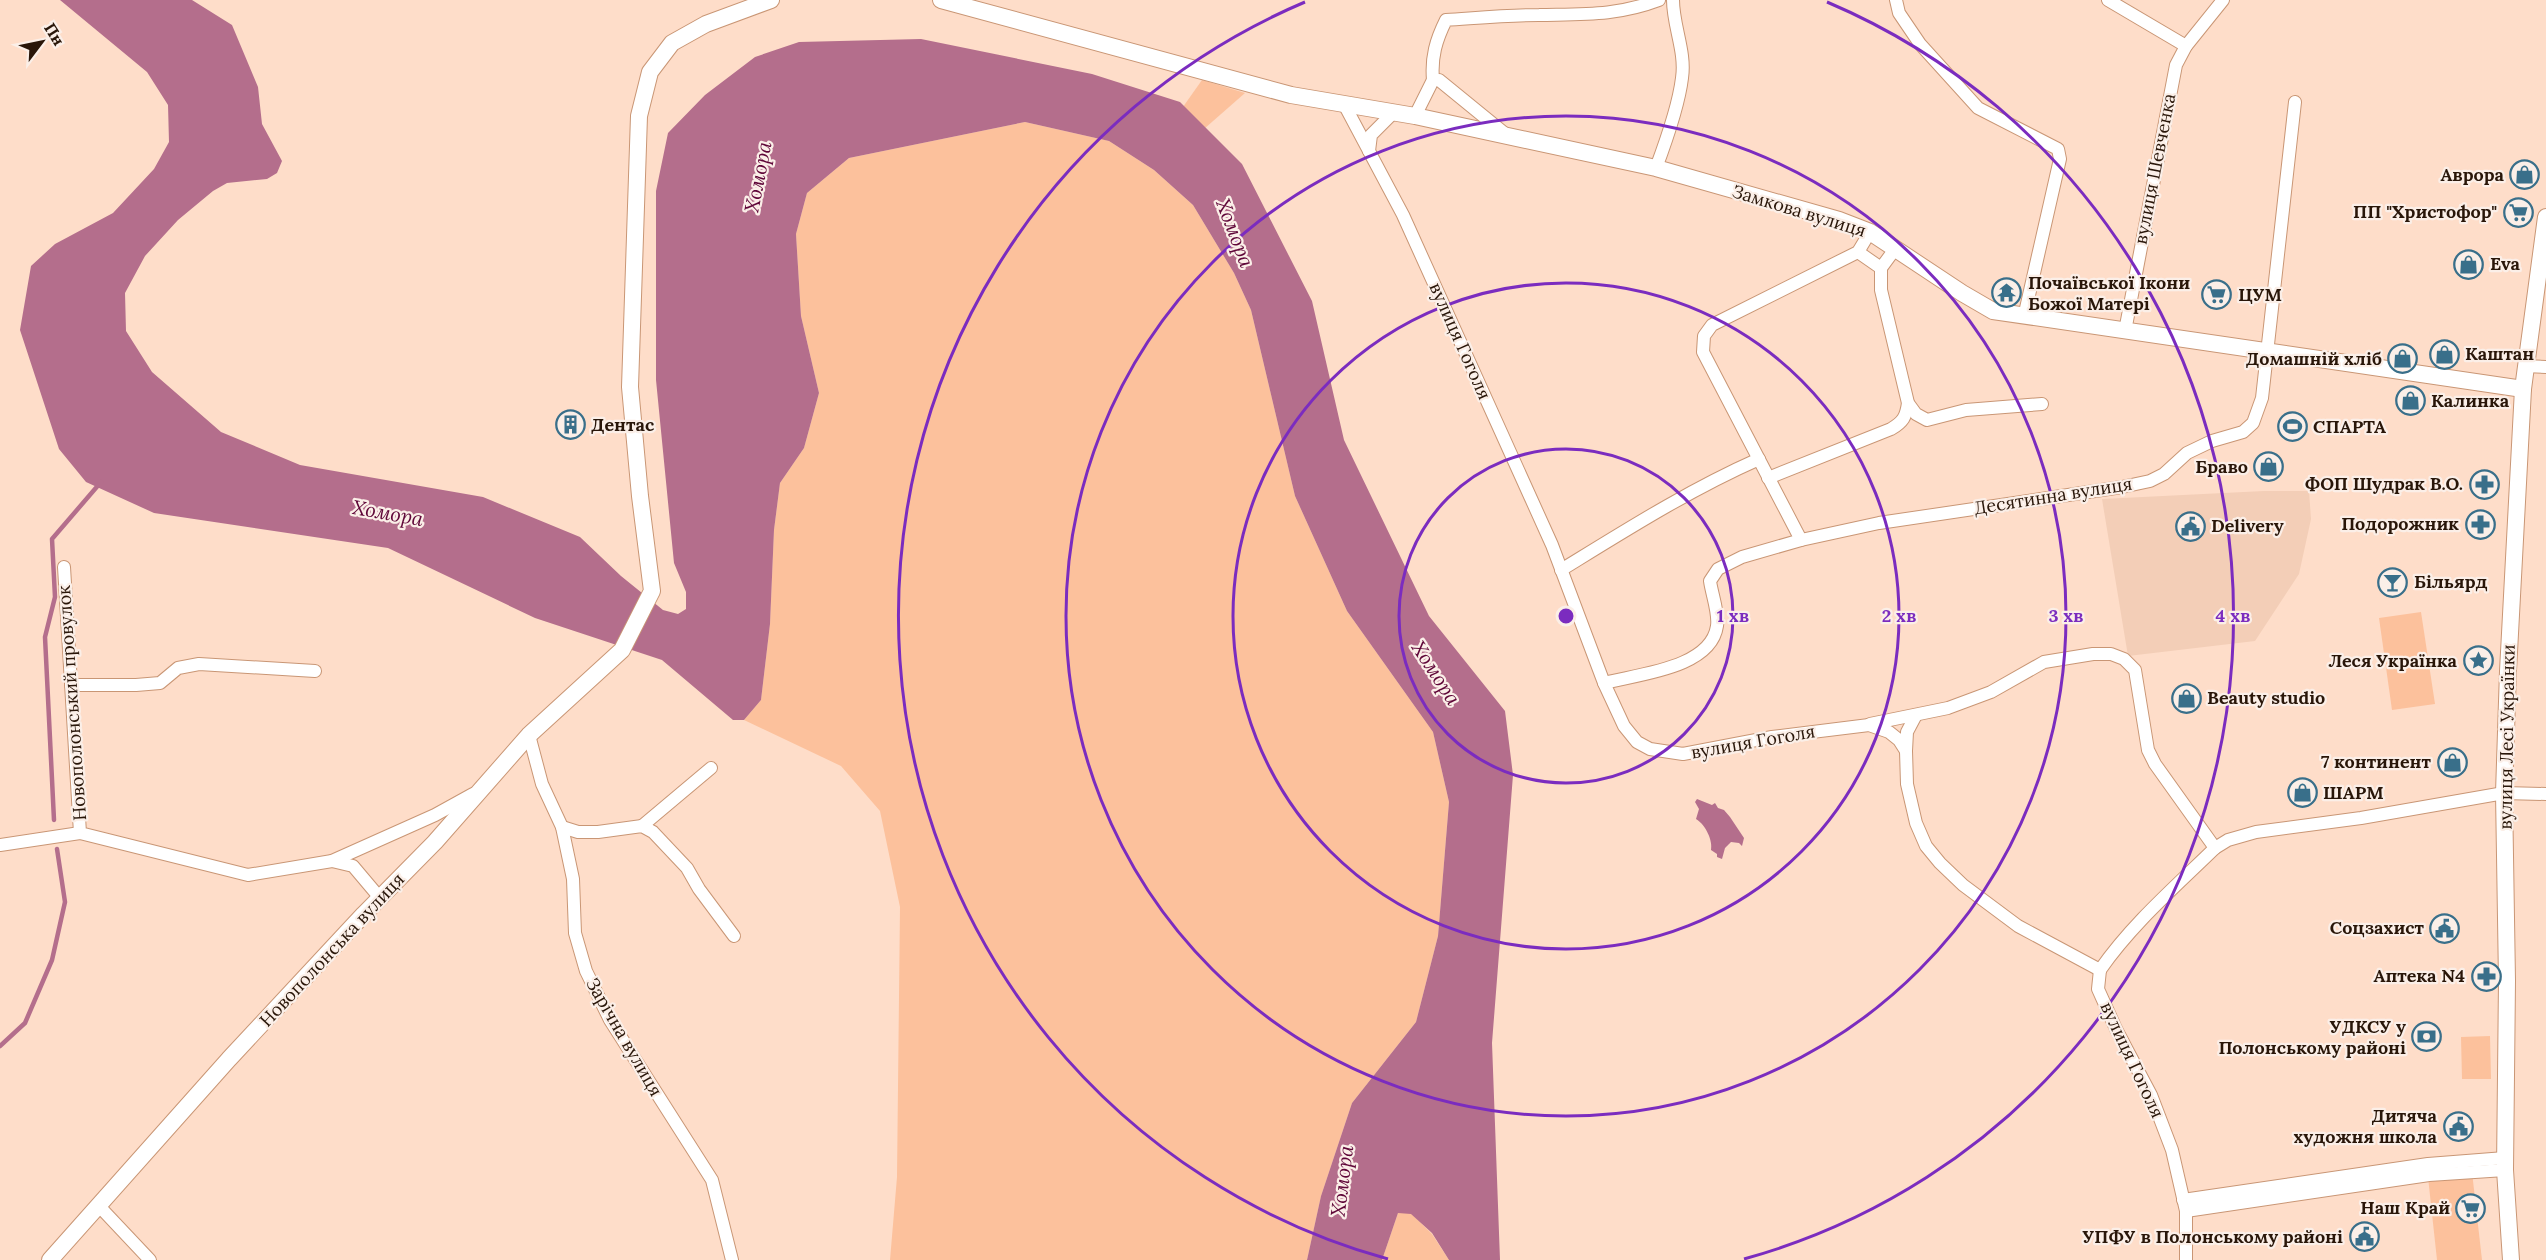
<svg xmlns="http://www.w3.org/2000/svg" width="2546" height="1260" font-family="Lora,serif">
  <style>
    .built { fill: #f3ceb7 }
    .green { fill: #fcc19c }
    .water { fill: #b46e8c }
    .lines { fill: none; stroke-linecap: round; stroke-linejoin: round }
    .stream { stroke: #b46e8c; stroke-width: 4.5 }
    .street-casing { stroke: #c99675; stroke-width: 14 }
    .secondary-casing { stroke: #c99675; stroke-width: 18 }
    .street { stroke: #fff; stroke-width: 12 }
    .secondary { stroke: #fff; stroke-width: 16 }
    .ring { fill: none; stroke: #7b2cbf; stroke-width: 3 }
    .labels { text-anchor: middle; stroke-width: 4.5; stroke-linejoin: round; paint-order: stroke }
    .street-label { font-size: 18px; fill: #291609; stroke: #fbefe8 }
    .poi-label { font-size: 18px; font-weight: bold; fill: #291609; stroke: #fbefe8; text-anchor: end }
    .water-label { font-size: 20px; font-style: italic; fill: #5f0638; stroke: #fbefe8 }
    .centre { fill: #7b2cbf; stroke: #fbefe8; stroke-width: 3 }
    .ring-label { font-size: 18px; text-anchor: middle; font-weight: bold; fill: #7b2cbf; stroke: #fbefe8; stroke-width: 4.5; stroke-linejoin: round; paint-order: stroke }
  </style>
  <rect width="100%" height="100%" fill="#feddc9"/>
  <path class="built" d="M2264 491H2309L2311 519 2299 574 2255 641 2128 656 2102 499Z"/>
  <g class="green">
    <path d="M1202 80 1245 93 1196 136 1178 114Z"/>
    <path d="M1025 122 1109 141 1154 170 1193 205 1234 273 1251 310 1295 496 1347 611 1433 732 1449 802 1438 936 1416 1022 1352 1103 1321 1196 1307 1260H890L897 1177 900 907 880 811 841 766 744 720 761 700 770 624 774 530 780 483 804 448 819 393 801 316 796 234 807 193 849 158Z"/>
    <path d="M2421 612 2435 704 2392 710 2379 618Z"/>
    <path d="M2490 1036 2491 1079H2462L2461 1037Z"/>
    <path d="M2472 1172 2482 1260H2437L2428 1177Z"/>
    <path d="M1398 1213H1411L1432 1234 1449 1260H1382Z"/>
  </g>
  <g class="water">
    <path d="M60 0H192L232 25 258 87 262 124 282 161 277 173 267 179 227 183 213 191 178 220 145 256 125 293 126 331 152 372 221 432 300 465 483 497 580 537 621 576 663 610 678 614 686 609V592L674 563 656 380V191L668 133 705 95 755 57 799 42 921 39 1092 74 1180 102 1242 164 1312 301 1344 440 1429 616 1505 711 1513 775 1492 1043 1500 1260H1449L1432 1233 1411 1214 1398 1213 1382 1260H1307L1321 1196 1352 1103 1416 1022 1438 936 1449 802 1433 732 1347 611 1295 496 1251 310 1234 273 1193 205 1154 170 1109 141 1025 122 849 158 807 193 796 234 801 316 819 393 804 448 780 483 774 530 770 624 761 700 744 720H733L662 660 535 618 388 548 154 513 86 482 59 449 20 330 31 266 55 244 113 213 154 169 169 142 168 105 147 72Z"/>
    <path d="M1697 799 1712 805 1715 803 1718 808 1724 810 1730 817 1744 838 1742 846 1739 843 1731 842 1725 848 1722 859 1717 857V854L1711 850C1713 841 1706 825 1696 819L1699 809 1695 802Z"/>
  </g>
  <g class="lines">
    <g class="stream">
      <path d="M54 820 45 637 55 597 52 539 101 482"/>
      <path d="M0 1046 25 1023 52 960 65 902 57 849"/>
    </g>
    <defs>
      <g id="street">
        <path d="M1896 0 1899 13 1920 44 1978 108 2058 149 2060 159 2024 317"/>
        <path d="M2108 0 2186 46"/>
        <path d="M1433 80C1431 57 1436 40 1446 20 1477 18 1508 15 1539 15 1583 14 1617 16 1659 0"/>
        <path d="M1344 104 1403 215 1552 545 1604 683 1624 726 1637 742 1650 749 1683 754 1772 737 1869 725 1889 732 1899 740 1906 751 1907 784 1916 823 1926 846 1940 863 1963 885 2018 926 2100 970"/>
        <path d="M1415 116 1433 80H1439L1504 133"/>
        <path d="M1369 151 1371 135 1394 112"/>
        <path d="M1656 168C1665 144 1679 103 1682 78 1686 52 1673 26 1673 0"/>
        <path d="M1895 249 1881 268V290L1908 403 1916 414 1927 420 1966 410 2042 404"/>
        <path d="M1858 252 1881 268"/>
        <path d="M2125 331 2176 65 2186 46 2223 0"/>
        <path d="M2525 366 2546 367"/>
        <path d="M1768 478 1891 429C1903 422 1906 417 1908 403"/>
        <path d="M1801 540 1703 352 1704 336 1712 325 1858 252 1870 232"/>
        <path d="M64 567 80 833 248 875 332 861 435 815 473 794"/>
        <path d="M1561 570C1626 530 1689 490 1759 459"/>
        <path d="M1604 683C1639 674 1711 668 1717 626 1719 613 1712 595 1710 581L1718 569 1742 557 1801 540 1879 523 2122 487 2150 481 2164 474 2187 453 2212 441 2243 432 2253 423 2262 398 2295 102"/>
        <path d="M71 685H136L160 683 178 668 199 664 315 671"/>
        <path d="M1870 724 1948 708 1991 692 2044 662 2093 654H2111L2124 659 2135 670 2148 750 2155 764 2215 848"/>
        <path d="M529 735 542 784 562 827 573 879 575 933 586 971 610 1020 712 1180 732 1260"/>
        <path d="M1906 751 1907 732 1916 715"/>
        <path d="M642 826 711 768"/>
        <path d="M562 827 578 832H598L642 826 653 832 687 868 699 889 734 936"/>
        <path d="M0 845 80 833"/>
        <path d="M332 861 353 866 380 898"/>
        <path d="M2100 970C2132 924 2175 887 2215 848L2228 840 2256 832 2361 818 2504 793 2546 794"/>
        <path d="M2100 970 2098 989 2116 1029 2151 1095 2172 1150 2186 1211V1260"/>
        <path d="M2183 1200 2428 1164 2505 1158"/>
        <path d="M99 1206 150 1260"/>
        <path d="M2186 1211 2429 1175 2505 1170"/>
      </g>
      <g id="secondary">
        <path d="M941 0 1291 95 1415 116 1656 168 1839 220 1870 232 1962 293 1993 311 2523 389"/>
        <path d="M50 1260 229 1059 364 914 435 842 529 735 622 650 652 591 640 496 630 387 639 116 650 72 672 43 706 24 771 0"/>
        <path d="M2511 1260 2505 1170 2507 981 2504 793 2508 671 2523 389 2546 217"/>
      </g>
    </defs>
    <use href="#street" class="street-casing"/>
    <use href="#secondary" class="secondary-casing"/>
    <use href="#street" class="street"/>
    <use href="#secondary" class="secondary"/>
  </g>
  <g class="ring">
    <circle cx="1566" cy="616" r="167"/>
    <circle cx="1566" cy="616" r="333"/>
    <circle cx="1566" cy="616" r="500"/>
    <path d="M1388 1259A667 667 0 0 1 1305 2M1827 2A667 667 0 0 1 1744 1259"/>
  </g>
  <defs>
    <symbol id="shop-ring" viewBox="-11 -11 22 22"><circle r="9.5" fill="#fbefe8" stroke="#396f8a" stroke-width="1.5"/><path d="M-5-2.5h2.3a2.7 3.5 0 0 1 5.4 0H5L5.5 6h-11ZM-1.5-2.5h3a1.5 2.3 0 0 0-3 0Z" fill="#396f8a"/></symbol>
    <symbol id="supermarket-ring" viewBox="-11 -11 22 22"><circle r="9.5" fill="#fbefe8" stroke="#396f8a" stroke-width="1.5"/><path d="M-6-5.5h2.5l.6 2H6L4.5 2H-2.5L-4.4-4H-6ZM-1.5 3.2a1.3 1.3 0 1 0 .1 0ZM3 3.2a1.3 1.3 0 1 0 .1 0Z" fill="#396f8a"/></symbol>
    <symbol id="temple-ring" viewBox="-11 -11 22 22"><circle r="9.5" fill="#fbefe8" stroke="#396f8a" stroke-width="1.5"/><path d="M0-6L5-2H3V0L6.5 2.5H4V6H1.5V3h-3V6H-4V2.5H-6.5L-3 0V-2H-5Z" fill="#396f8a"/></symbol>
    <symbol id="building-ring" viewBox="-11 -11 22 22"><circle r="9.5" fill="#fbefe8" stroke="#396f8a" stroke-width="1.5"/><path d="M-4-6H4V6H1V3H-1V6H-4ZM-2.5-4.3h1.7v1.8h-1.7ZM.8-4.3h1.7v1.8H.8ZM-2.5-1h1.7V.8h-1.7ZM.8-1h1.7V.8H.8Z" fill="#396f8a"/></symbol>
    <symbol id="stadium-ring" viewBox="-11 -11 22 22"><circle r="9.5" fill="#fbefe8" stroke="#396f8a" stroke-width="1.5"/><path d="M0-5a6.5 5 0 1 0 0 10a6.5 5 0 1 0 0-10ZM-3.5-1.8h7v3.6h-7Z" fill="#396f8a"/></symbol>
    <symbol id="pharmacy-ring" viewBox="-11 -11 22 22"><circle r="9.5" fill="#fbefe8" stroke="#396f8a" stroke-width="1.5"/><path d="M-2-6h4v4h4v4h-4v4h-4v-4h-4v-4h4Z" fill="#396f8a"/></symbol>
    <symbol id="civic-ring" viewBox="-11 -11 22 22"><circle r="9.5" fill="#fbefe8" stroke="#396f8a" stroke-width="1.5"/><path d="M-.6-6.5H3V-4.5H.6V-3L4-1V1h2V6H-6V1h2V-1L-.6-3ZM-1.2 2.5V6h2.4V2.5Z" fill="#396f8a"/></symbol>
    <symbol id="bar-ring" viewBox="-11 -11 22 22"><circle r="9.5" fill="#fbefe8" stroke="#396f8a" stroke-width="1.5"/><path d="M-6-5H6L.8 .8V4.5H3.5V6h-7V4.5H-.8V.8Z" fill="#396f8a"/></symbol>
    <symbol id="sight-ring" viewBox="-11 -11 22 22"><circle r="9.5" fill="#fbefe8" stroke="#396f8a" stroke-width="1.5"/><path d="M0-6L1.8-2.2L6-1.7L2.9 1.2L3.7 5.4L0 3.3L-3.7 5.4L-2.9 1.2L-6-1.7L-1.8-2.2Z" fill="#396f8a"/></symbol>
    <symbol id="bank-ring" viewBox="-11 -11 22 22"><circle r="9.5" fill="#fbefe8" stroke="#396f8a" stroke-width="1.5"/><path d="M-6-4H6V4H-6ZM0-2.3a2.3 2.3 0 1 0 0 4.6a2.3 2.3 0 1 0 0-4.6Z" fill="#396f8a"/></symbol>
  </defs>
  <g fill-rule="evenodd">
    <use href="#shop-ring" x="2508" y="158" width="33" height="33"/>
    <use href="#supermarket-ring" x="2502" y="196" width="33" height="33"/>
    <use href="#shop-ring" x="2452" y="248" width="33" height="33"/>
    <use href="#temple-ring" x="1990" y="276" width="33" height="33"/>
    <use href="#supermarket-ring" x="2200" y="278" width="33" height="33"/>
    <use href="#shop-ring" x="2428" y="338" width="33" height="33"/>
    <use href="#shop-ring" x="2386" y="342" width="33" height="33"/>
    <use href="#shop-ring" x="2394" y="384" width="33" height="33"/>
    <use href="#building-ring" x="554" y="408" width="33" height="33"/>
    <use href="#stadium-ring" x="2276" y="410" width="33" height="33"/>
    <use href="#shop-ring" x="2252" y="450" width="33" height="33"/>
    <use href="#pharmacy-ring" x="2468" y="468" width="33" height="33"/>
    <use href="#pharmacy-ring" x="2464" y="508" width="33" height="33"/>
    <use href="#civic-ring" x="2174" y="510" width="33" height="33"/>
    <use href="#bar-ring" x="2376" y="566" width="33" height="33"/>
    <use href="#sight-ring" x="2462" y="644" width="33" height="33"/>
    <use href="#shop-ring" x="2170" y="682" width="33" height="33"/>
    <use href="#shop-ring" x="2436" y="746" width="33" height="33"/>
    <use href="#shop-ring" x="2286" y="776" width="33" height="33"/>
    <use href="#civic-ring" x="2428" y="912" width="33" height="33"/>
    <use href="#pharmacy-ring" x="2470" y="960" width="33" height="33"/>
    <use href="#bank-ring" x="2410" y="1020" width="33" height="33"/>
    <use href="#civic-ring" x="2442" y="1110" width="33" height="33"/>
    <use href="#supermarket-ring" x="2454" y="1192" width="33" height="33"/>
    <use href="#civic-ring" x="2348" y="1220" width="33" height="33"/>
  </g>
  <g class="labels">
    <g class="street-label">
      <text transform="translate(2155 169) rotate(-79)" y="6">вулиця Шевченка</text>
      <text transform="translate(1799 211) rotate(17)" y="6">Замкова вулиця</text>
      <text transform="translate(1460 341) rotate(66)" y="6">вулиця Гоголя</text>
      <text transform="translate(2053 496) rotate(-9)" y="6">Десятинна вулиця</text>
      <text transform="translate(72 703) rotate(-94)" y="6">Новополонський провулок</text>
      <text transform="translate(2507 737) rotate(-89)" y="6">вулиця Лесі Українки</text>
      <text transform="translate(1753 742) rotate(-10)" y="6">вулиця Гоголя</text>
      <text transform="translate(332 950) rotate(-47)" y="6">Новополонська вулиця</text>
      <text transform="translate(624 1037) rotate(60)" y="6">Зарічна вулиця</text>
      <text transform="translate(2132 1060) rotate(65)" y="6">вулиця Гоголя</text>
    </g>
    <g class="poi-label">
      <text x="2504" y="181">Аврора</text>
      <text x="2497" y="218">ПП "Христофор"</text>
      <text x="2490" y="270" text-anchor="start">Eva</text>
      <text x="2028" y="289" text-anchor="start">Почаївської Ікони<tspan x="2028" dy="21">Божої Матері</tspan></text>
      <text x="2238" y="301" text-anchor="start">ЦУМ</text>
      <text x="2465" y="360" text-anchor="start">Каштан</text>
      <text x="2382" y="365">Домашній хліб</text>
      <text x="2431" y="407" text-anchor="start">Калинка</text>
      <text x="591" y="431" text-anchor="start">Дентас</text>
      <text x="2313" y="433" text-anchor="start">СПАРТА</text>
      <text x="2248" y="473">Браво</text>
      <text x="2463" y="490">ФОП Шудрак В.О.</text>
      <text x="2459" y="530">Подорожник</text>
      <text x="2211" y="532" text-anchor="start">Delivery</text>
      <text x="2414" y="588" text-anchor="start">Більярд</text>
      <text x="2457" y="667">Леся Українка</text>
      <text x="2207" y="704" text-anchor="start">Beauty studio</text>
      <text x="2431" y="768">7 континент</text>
      <text x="2323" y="799" text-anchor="start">ШАРМ</text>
      <text x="2424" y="934">Соцзахист</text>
      <text x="2465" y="982">Аптека N4</text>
      <text x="2406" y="1033">УДКСУ у<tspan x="2406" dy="21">Полонському районi</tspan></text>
      <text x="2437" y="1122">Дитяча<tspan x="2437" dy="21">художня школа</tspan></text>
      <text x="2450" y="1214">Наш Край</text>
      <text x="2343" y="1243">УПФУ в Полонському районі</text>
    </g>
    <g class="water-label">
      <text transform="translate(758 177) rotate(-79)" y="7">Хомора</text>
      <text transform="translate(1235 233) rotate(69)" y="7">Хомора</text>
      <text transform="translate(388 513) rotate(10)" y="7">Хомора</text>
      <text transform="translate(1436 673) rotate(57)" y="7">Хомора</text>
      <text transform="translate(1342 1181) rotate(-83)" y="7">Хомора</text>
    </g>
  </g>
  <circle cx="1566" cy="616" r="9" class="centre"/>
  <g class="ring-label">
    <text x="1733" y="622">1 хв</text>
    <text x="1899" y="622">2 хв</text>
    <text x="2066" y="622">3 хв</text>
    <text x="2233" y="622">4 хв</text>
  </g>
  <g transform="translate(42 42) rotate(58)" stroke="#fbefe8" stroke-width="4.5" paint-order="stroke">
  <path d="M0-4.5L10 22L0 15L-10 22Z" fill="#291609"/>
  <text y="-9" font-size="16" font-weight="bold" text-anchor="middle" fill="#291609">Пн</text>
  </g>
</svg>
